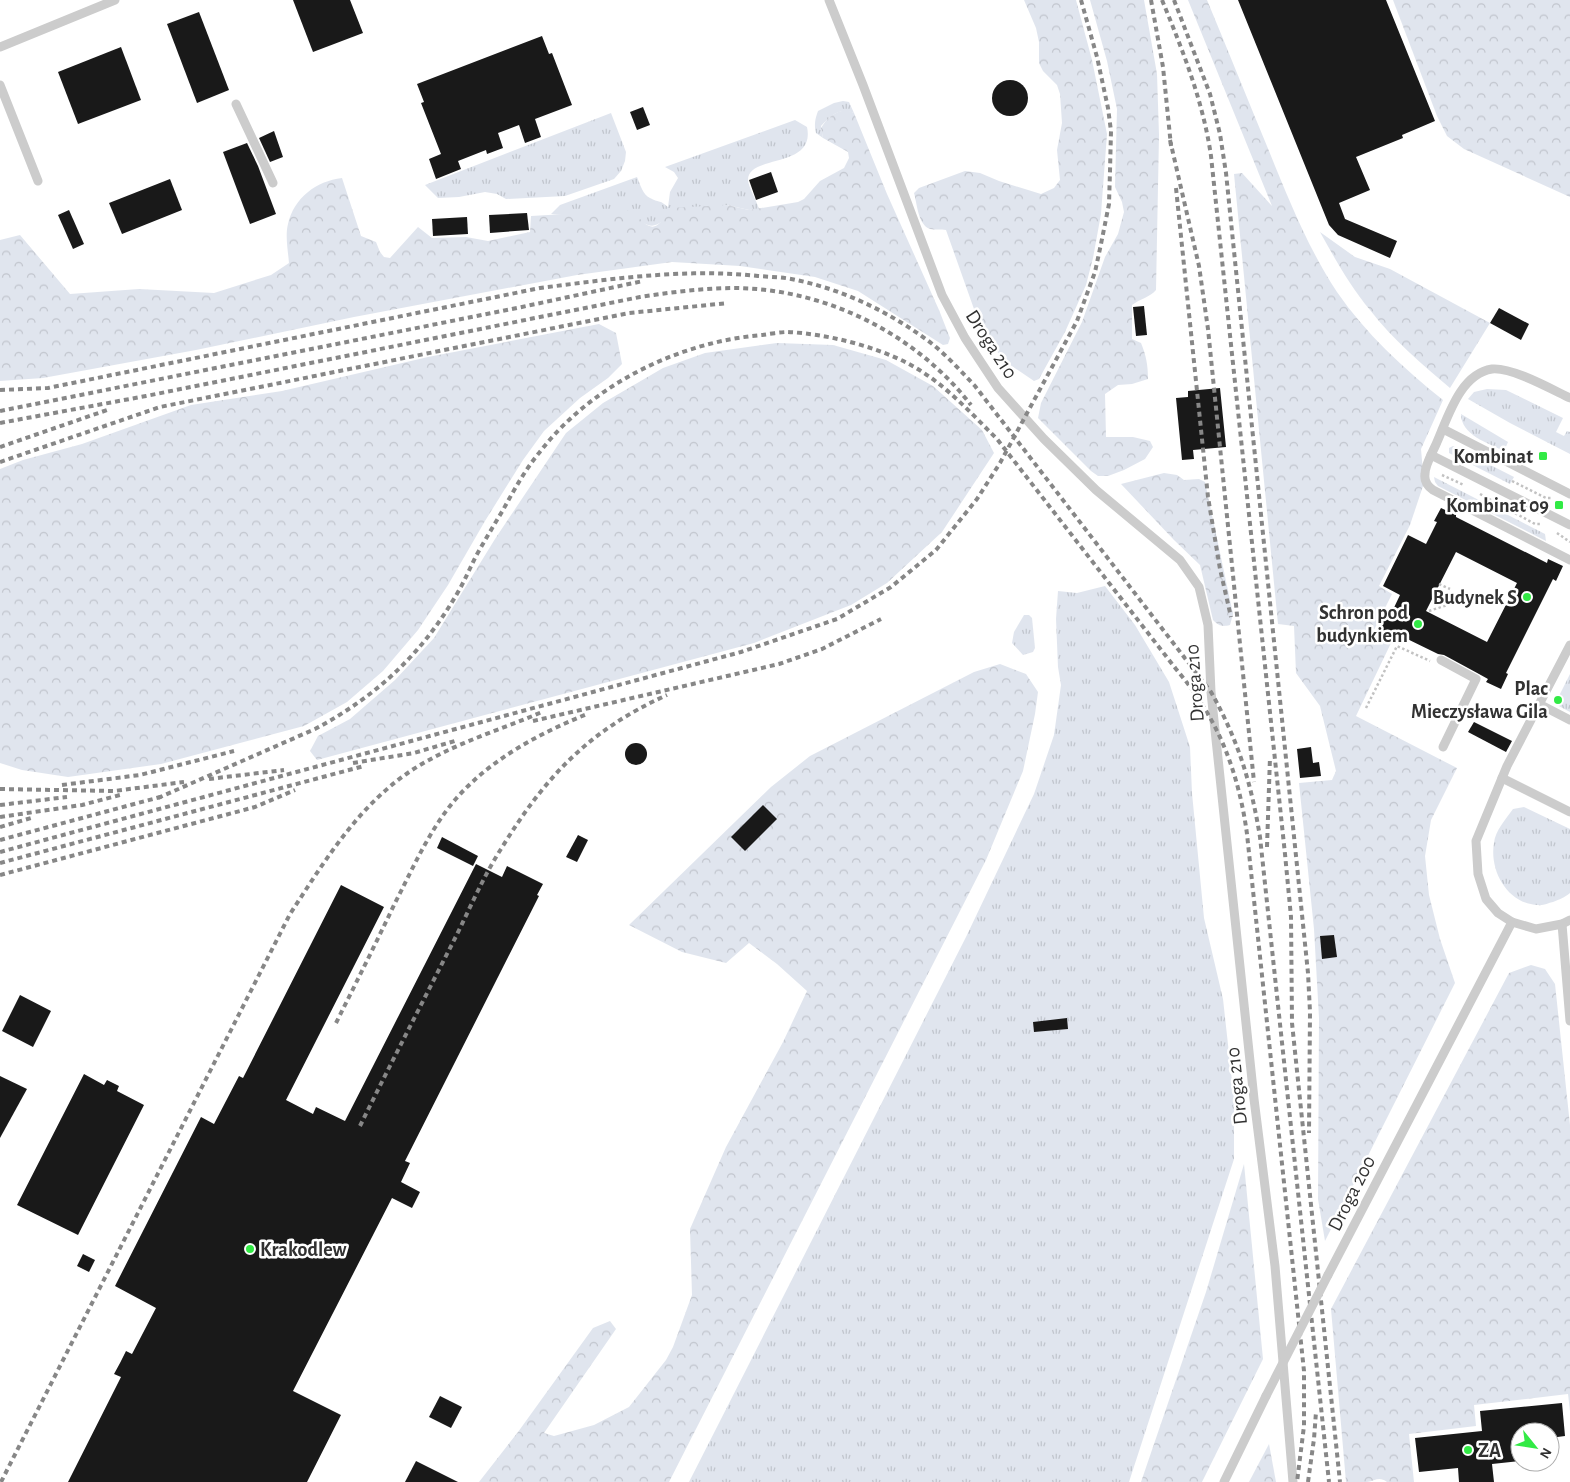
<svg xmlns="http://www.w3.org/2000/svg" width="1570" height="1482" font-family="'Alegreya Sans',sans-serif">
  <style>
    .grass { fill: url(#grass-tufts) }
    .forest { fill: url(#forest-crowns) }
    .building { fill: #191919; fill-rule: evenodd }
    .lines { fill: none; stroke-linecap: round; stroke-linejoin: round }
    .path { stroke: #c2c2c2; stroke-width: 2.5; stroke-dasharray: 2.5 2.5; stroke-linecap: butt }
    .lane { stroke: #ccc; stroke-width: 9 }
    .rail { stroke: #878787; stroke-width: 4; stroke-dasharray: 5 4; stroke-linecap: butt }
    .lane-bridge { stroke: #ccc; stroke-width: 9 }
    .poi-dot { fill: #32ea45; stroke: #fff; stroke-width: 2 }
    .labels { text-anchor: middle; stroke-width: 5; stroke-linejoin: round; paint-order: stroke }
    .street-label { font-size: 20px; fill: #323232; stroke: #fff }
    .poi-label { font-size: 20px; font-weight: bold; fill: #323232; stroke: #fff; text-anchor: end }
  </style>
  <defs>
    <pattern id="grass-tufts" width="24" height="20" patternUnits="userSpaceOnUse" patternTransform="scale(1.25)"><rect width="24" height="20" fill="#e0e5ee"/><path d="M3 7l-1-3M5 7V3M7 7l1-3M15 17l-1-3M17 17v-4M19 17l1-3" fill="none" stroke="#c1c5cd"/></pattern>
    <pattern id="forest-crowns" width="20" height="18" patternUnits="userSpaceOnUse" patternTransform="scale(1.25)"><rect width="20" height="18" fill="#e0e5ee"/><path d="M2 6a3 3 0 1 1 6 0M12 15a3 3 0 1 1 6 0" fill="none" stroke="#c1c5cd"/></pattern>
  </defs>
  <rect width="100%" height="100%" fill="#fff"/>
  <g class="grass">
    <path d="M843 101 849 102 854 113C840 107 831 115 821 126L823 138 816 133C814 125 815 119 818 111L834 103Z"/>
    <path d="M611 113 626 152 625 161 621 171 614 179 565 196 506 199 497 194 485 192 459 197 438 198 425 185Z"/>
    <path d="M795 120 807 127C816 169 748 154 748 180 748 186 757 202 759 209L749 210 727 205 663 221C654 227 651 227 641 222L551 214 560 205 637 177C640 184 643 195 650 198 659 203 659 199 668 207L670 192 678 178 674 172 665 167Z"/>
    <path d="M1487 389 1506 390 1563 418 1556 432 1564 436 1567 431 1570 432V454L1510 423 1468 399 1474 392Z"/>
    <path d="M1461 414 1508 442 1504 451C1488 443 1461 435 1461 414Z"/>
    <path d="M1453 446 1514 477 1510 484 1449 453V448Z"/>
    <path d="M1434 477 1545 534 1546 541 1438 486 1435 482Z"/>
    <path d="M1105 586 1135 625 1169 682 1190 747 1192 793 1204 918 1223 999 1234 1099V1159L1129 1482H689L966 937 1034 794 1054 735 1061 685 1058 667 1056 619 1058 591 1077 593Z"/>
    <path d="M1024 615H1029L1032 618 1035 648 1033 652 1023 655 1012 643 1014 632Z"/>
    <path d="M1570 674V712L1555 704Z"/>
    <path d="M1524 807 1570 829V893C1564 898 1560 899 1553 902 1548 903 1543 906 1538 905 1508 904 1489 871 1494 843 1495 831 1506 819 1513 809Z"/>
  </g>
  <g class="forest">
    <path d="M1024 0H1076L1092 60 1107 134 1103 187 1101 214 1093 258 1086 285 1065 332 1039 379 1034 381 1003 360 980 326 946 230C941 229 935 230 930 229 918 225 917 203 914 193L919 188 965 171 980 173 999 181 1041 194 1054 188 1060 180 1057 150 1062 123 1060 94 1057 85 1043 71 1039 63V42L1036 28Z"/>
    <path d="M1090 0H1144L1157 74 1159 135 1156 290C1150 297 1140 299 1132 305V339L1141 343C1146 355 1148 365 1148 379L1132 384 1118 385 1105 394 1106 437H1133L1150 441 1153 447 1145 459 1124 470 1108 476H1098L1091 471 1038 418 1041 403 1082 322 1105 257 1118 234 1124 212 1122 202 1115 187 1117 109 1107 61Z"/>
    <path d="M1188 0H1207C1228 50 1248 101 1269 151 1289 200 1308 248 1337 292 1366 334 1403 368 1443 400L1421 449 1424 483 1410 525 1379 586 1392 594 1372 634 1391 643 1356 716 1457 768 1431 820 1425 856 1429 895 1440 939 1455 983 1325 1241 1318 1199 1319 1018 1314 929 1299 783 1332 780 1336 771 1320 706 1296 673 1294 626 1278 624 1234 174 1242 173 1272 206Z"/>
    <path d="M1393 0H1570V197L1464 149 1447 136 1437 116Z"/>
    <path d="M847 110 854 113 887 194 939 310 950 338 948 344 943 345 858 291 815 277 740 266 672 262 577 275 354 317 196 350 43 378 0 381V240L20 235 70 294 139 289 214 293 271 275 289 263C288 251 285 235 288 224 294 198 316 181 342 178L361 236 376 242 380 252 384 257 390 258 418 227 432 238 466 237 488 241 530 232 531 216 633 210C648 231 658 234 668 208L727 205 749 210 798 202 804 199 820 181 844 168 849 158 848 152 823 138 821 128C827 118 835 111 847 110Z"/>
    <path d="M1320 232 1355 257 1390 269 1490 323 1450 388C1422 364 1393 340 1370 310 1350 286 1335 259 1320 232Z"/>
    <path d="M599 324 616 333 622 364 608 378 580 398 544 431 523 460 485 521 448 585 418 630 383 671 347 702 304 726 161 764 68 777 22 770 0 763V469L23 460 82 444 191 405 282 391 428 357Z"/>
    <path d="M777 343 833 345 886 360 933 386 982 430 994 453 942 532 887 583 851 605 754 643 317 760 310 751 318 736 350 719 395 680 434 638 495 539 566 433 603 403 663 368 705 353Z"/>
    <path d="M1164 473 1177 475 1184 480 1199 479 1205 482 1233 614 1230 625C1222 627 1219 626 1213 620L1200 565 1174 540 1121 484Z"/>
    <path d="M1000 664 1026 674 1038 692 1035 714 1023 771 986 860 669 1482H479L518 1432 593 1328 610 1321 616 1329 544 1433 554 1436 594 1425 629 1407 666 1360 673 1347 692 1295 690 1229 726 1147 783 1042 807 991 777 964 749 943 726 963 682 952 629 925 771 787 810 756 974 672Z"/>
    <path d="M1531 965 1545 969 1555 984 1570 1125V1411L1568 1394 1474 1405 1476 1426 1409 1434 1414 1482H1387C1379 1476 1375 1481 1367 1482 1360 1482 1352 1482 1346 1482L1331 1309 1509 973Z"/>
    <path d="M1244 1164 1263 1359 1202 1482H1141L1206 1292Z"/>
    <path d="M1269 1444 1276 1482H1249Z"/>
  </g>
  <g class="building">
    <path d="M293 0H350L363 33 313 52Z"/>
    <path d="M1238 0H1386L1435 121 1402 135 1403 138 1356 157 1370 190 1339 203 1345 219 1397 241 1390 258 1338 235 1329 225Z"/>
    <path d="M199 12 229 90 197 103 167 24Z"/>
    <path d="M542 36 549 54 552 53 572 105 535 119 541 137 525 143 519 125 498 133 503 148 487 154 486 150 458 161 461 169 436 179 429 159 441 154 421 103 424 102 417 84Z"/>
    <path d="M121 47 141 100 78 124 58 72Z"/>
    <circle cx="1010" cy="98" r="18"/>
    <path d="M643 107 650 125 637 130 630 112Z"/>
    <path d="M274 131 283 157 270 162 259 138Z"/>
    <path d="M247 143 258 166 276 214 250 224 223 152Z"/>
    <path d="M771 172 778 192 756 200 749 180Z"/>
    <path d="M170 179 182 210 122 234 109 203Z"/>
    <path d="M69 210 84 244 73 249 58 215Z"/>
    <path d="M527 213 529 230 490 233 489 215Z"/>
    <path d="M467 217 468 234 433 236 432 219Z"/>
    <path d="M1144 306 1147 335 1136 336 1133 307Z"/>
    <path d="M1499 308 1529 324 1521 340 1490 323Z"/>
    <path d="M1220 388 1226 447 1193 450 1194 459 1182 460 1176 398 1188 397V391Z"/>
    <path d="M1441 508 1456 515V517L1547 563 1548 559 1563 566 1556 581 1553 579 1506 673 1508 674 1501 689 1486 682 1488 679 1479 674 1444 655 1438 654 1395 633 1393 635 1379 628 1386 614 1390 616 1400 595 1383 586 1408 535 1426 544 1437 522 1434 521ZM1456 552 1517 583 1487 642 1426 611Z"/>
    <path d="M1474 722 1512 741 1506 752 1468 732Z"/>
    <circle cx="636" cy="754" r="11"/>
    <path d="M1311 747 1313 763 1319 762 1321 776 1300 778 1297 749Z"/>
    <path d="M763 805 777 819 745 851 731 837Z"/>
    <path d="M578 835 588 840 577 862 566 857Z"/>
    <path d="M442 837 478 856 473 866 437 848Z"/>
    <path d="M476 864 502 877 507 866 543 884 537 895 539 896 405 1161 410 1163 401 1182 420 1192 412 1208 392 1198 293 1391 341 1415 307 1482H68L121 1377 114 1374 120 1363 126 1351 132 1354 156 1308 115 1286 201 1117 214 1124 239 1076 243 1078 341 885 384 907 286 1100 313 1114 316 1107 345 1121Z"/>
    <path d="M1334 935 1337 957 1322 959 1320 936Z"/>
    <path d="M20 995 51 1011 33 1047 2 1031Z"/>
    <path d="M1067 1018 1068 1029 1034 1032 1033 1022Z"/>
    <path d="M84 1074 104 1085 107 1080 119 1086 117 1091 144 1105 78 1235 17 1205Z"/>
    <path d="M0 1076 27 1089 0 1138Z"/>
    <path d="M83 1254 95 1260 89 1272 77 1266Z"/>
    <path d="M440 1396 462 1407 451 1428 429 1417Z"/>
    <path d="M1562 1403 1565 1436 1550 1438V1432H1520V1461L1492 1464 1494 1482H1459L1458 1468 1419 1472 1415 1438 1482 1431 1480 1411Z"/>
    <path d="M416 1461 458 1482H405Z"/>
  </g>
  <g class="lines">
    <g class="path">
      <path d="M1442 475 1464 485"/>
      <path d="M1512 481 1546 498H1552"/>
      <path d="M1480 494 1535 524H1541"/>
      <path d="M1557 533 1570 542"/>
      <path d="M1439 584 1450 589"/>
      <path d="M1429 611 1450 604"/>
      <path d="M1366 708 1397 646 1430 661"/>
    </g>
    <g class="lane">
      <path d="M829 0 863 85 942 295 965 338 998 388 1044 439 1096 490 1180 560 1199 587 1208 625 1211 692 1254 1099 1275 1266 1293 1482"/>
      <path d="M0 47 115 0"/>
      <path d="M0 85 38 181"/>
      <path d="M236 104 273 183"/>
      <path d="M1570 398C1551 389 1512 367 1492 369 1460 374 1448 417 1437 442 1433 452 1425 464 1425 474 1424 481 1427 486 1433 490L1570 560"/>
      <path d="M1443 429 1570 494"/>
      <path d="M1431 455 1570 525"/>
      <path d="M1570 645 1507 766 1476 841 1478 874 1486 899 1498 913 1512 922 1536 929 1562 924 1570 920"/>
      <path d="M1441 660 1476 679 1443 747"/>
      <path d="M1539 704 1570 720"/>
      <path d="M1502 778 1570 812"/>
      <path d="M1562 924 1570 1021"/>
      <path d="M1328 1275 1512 922"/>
      <path d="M1224 1482 1266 1396"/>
    </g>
    <g class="rail">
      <path d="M1151 0 1163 67 1171 146"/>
      <path d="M1162 0C1183 51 1203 101 1211 156L1285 854 1291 917 1292 1023 1340 1482"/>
      <path d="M1174 0 1210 94 1220 134 1226 173 1308 973 1310 1012 1309 1133"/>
      <path d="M1170 140 1199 266 1208 329 1254 782"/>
      <path d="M1176 188 1208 497 1220 569 1231 617"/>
      <path d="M0 390 48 388 540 288C612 279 685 268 758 276 771 277 784 277 796 280 840 289 883 309 920 335 941 349 958 368 975 386L1211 692C1238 740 1251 782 1260 837L1329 1482"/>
      <path d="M0 411 517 308 643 281"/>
      <path d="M0 423 146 396 640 297C672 292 704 288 736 288 826 289 916 334 971 405"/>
      <path d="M0 447 110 409"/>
      <path d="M0 462 160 407 629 313 728 303"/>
      <path d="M533 721 779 664 822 649 881 619"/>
      <path d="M353 763 414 753 458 740"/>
      <path d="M209 779 284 770"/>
      <path d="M62 785 140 775 234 751"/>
      <path d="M0 789 114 791 184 782"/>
      <path d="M158 798 315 729C377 696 423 653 458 592 465 580 470 568 476 556 485 540 494 525 503 510 514 490 525 470 539 453 591 385 678 342 762 335 770 334 780 332 788 332 827 334 875 346 909 364 943 382 970 412 997 439L1176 669C1185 680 1194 691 1201 703 1227 742 1241 789 1247 834L1304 1371V1426L1297 1482"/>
      <path d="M0 805 67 797"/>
      <path d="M0 817 82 805 120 795"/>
      <path d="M0 827 31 818"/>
      <path d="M0 840 164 796"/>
      <path d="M1267 847 1270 757"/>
      <path d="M0 852 741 652 837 619 891 587 936 550 977 499 1000 463 1077 321 1095 272 1101 244 1109 204 1110 171 1111 131 1108 108 1097 57 1081 0"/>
      <path d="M0 863 364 766"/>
      <path d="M0 875 255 807 295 790"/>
      <path d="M336 1023C356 983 376 943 395 903 413 868 429 831 454 801 489 760 538 734 587 714"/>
      <path d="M360 1126C389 1067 419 1009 449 950 466 918 481 880 501 849 545 777 589 730 667 695"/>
      <path d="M1 1482 290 914C328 856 365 794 429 760 465 740 505 728 542 712"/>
      <path d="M1308 1482 1314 1439 1316 1412"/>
    </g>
    <path class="lane-bridge" d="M1266 1396 1328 1275"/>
  </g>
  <g class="poi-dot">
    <rect x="1538" y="451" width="10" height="10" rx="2.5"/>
    <rect x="1554" y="500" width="10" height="10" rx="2.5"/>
    <circle cx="1527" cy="597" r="5"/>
    <circle cx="1418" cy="624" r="5"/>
    <circle cx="1558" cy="700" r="5"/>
    <circle cx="250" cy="1249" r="5"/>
    <circle cx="1468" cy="1450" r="5"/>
  </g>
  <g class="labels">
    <g class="street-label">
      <text transform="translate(992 344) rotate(57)" y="7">Droga 210</text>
      <text transform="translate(1194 683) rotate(-94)" y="7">Droga 210</text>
      <text transform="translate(1236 1086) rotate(-96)" y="7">Droga 210</text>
      <text transform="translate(1351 1193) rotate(-63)" y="7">Droga 200</text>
    </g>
    <g class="poi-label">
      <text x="1533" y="463">Kombinat</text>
      <text x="1549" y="512">Kombinat 09</text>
      <text x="1517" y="604">Budynek S</text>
      <text x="1408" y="619">Schron pod<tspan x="1408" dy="23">budynkiem</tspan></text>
      <text x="1548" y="695">Plac<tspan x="1548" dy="23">Mieczysława Gila</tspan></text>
      <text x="260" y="1256" text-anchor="start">Krakodlew</text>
      <text x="1478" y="1457" text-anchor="start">ZA</text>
    </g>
  </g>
  <g transform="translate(1535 1447) rotate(120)"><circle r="24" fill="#ffffff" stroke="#adadad"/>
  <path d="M0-4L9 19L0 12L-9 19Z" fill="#32ea45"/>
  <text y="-8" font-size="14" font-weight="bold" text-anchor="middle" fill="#323232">N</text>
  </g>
</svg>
